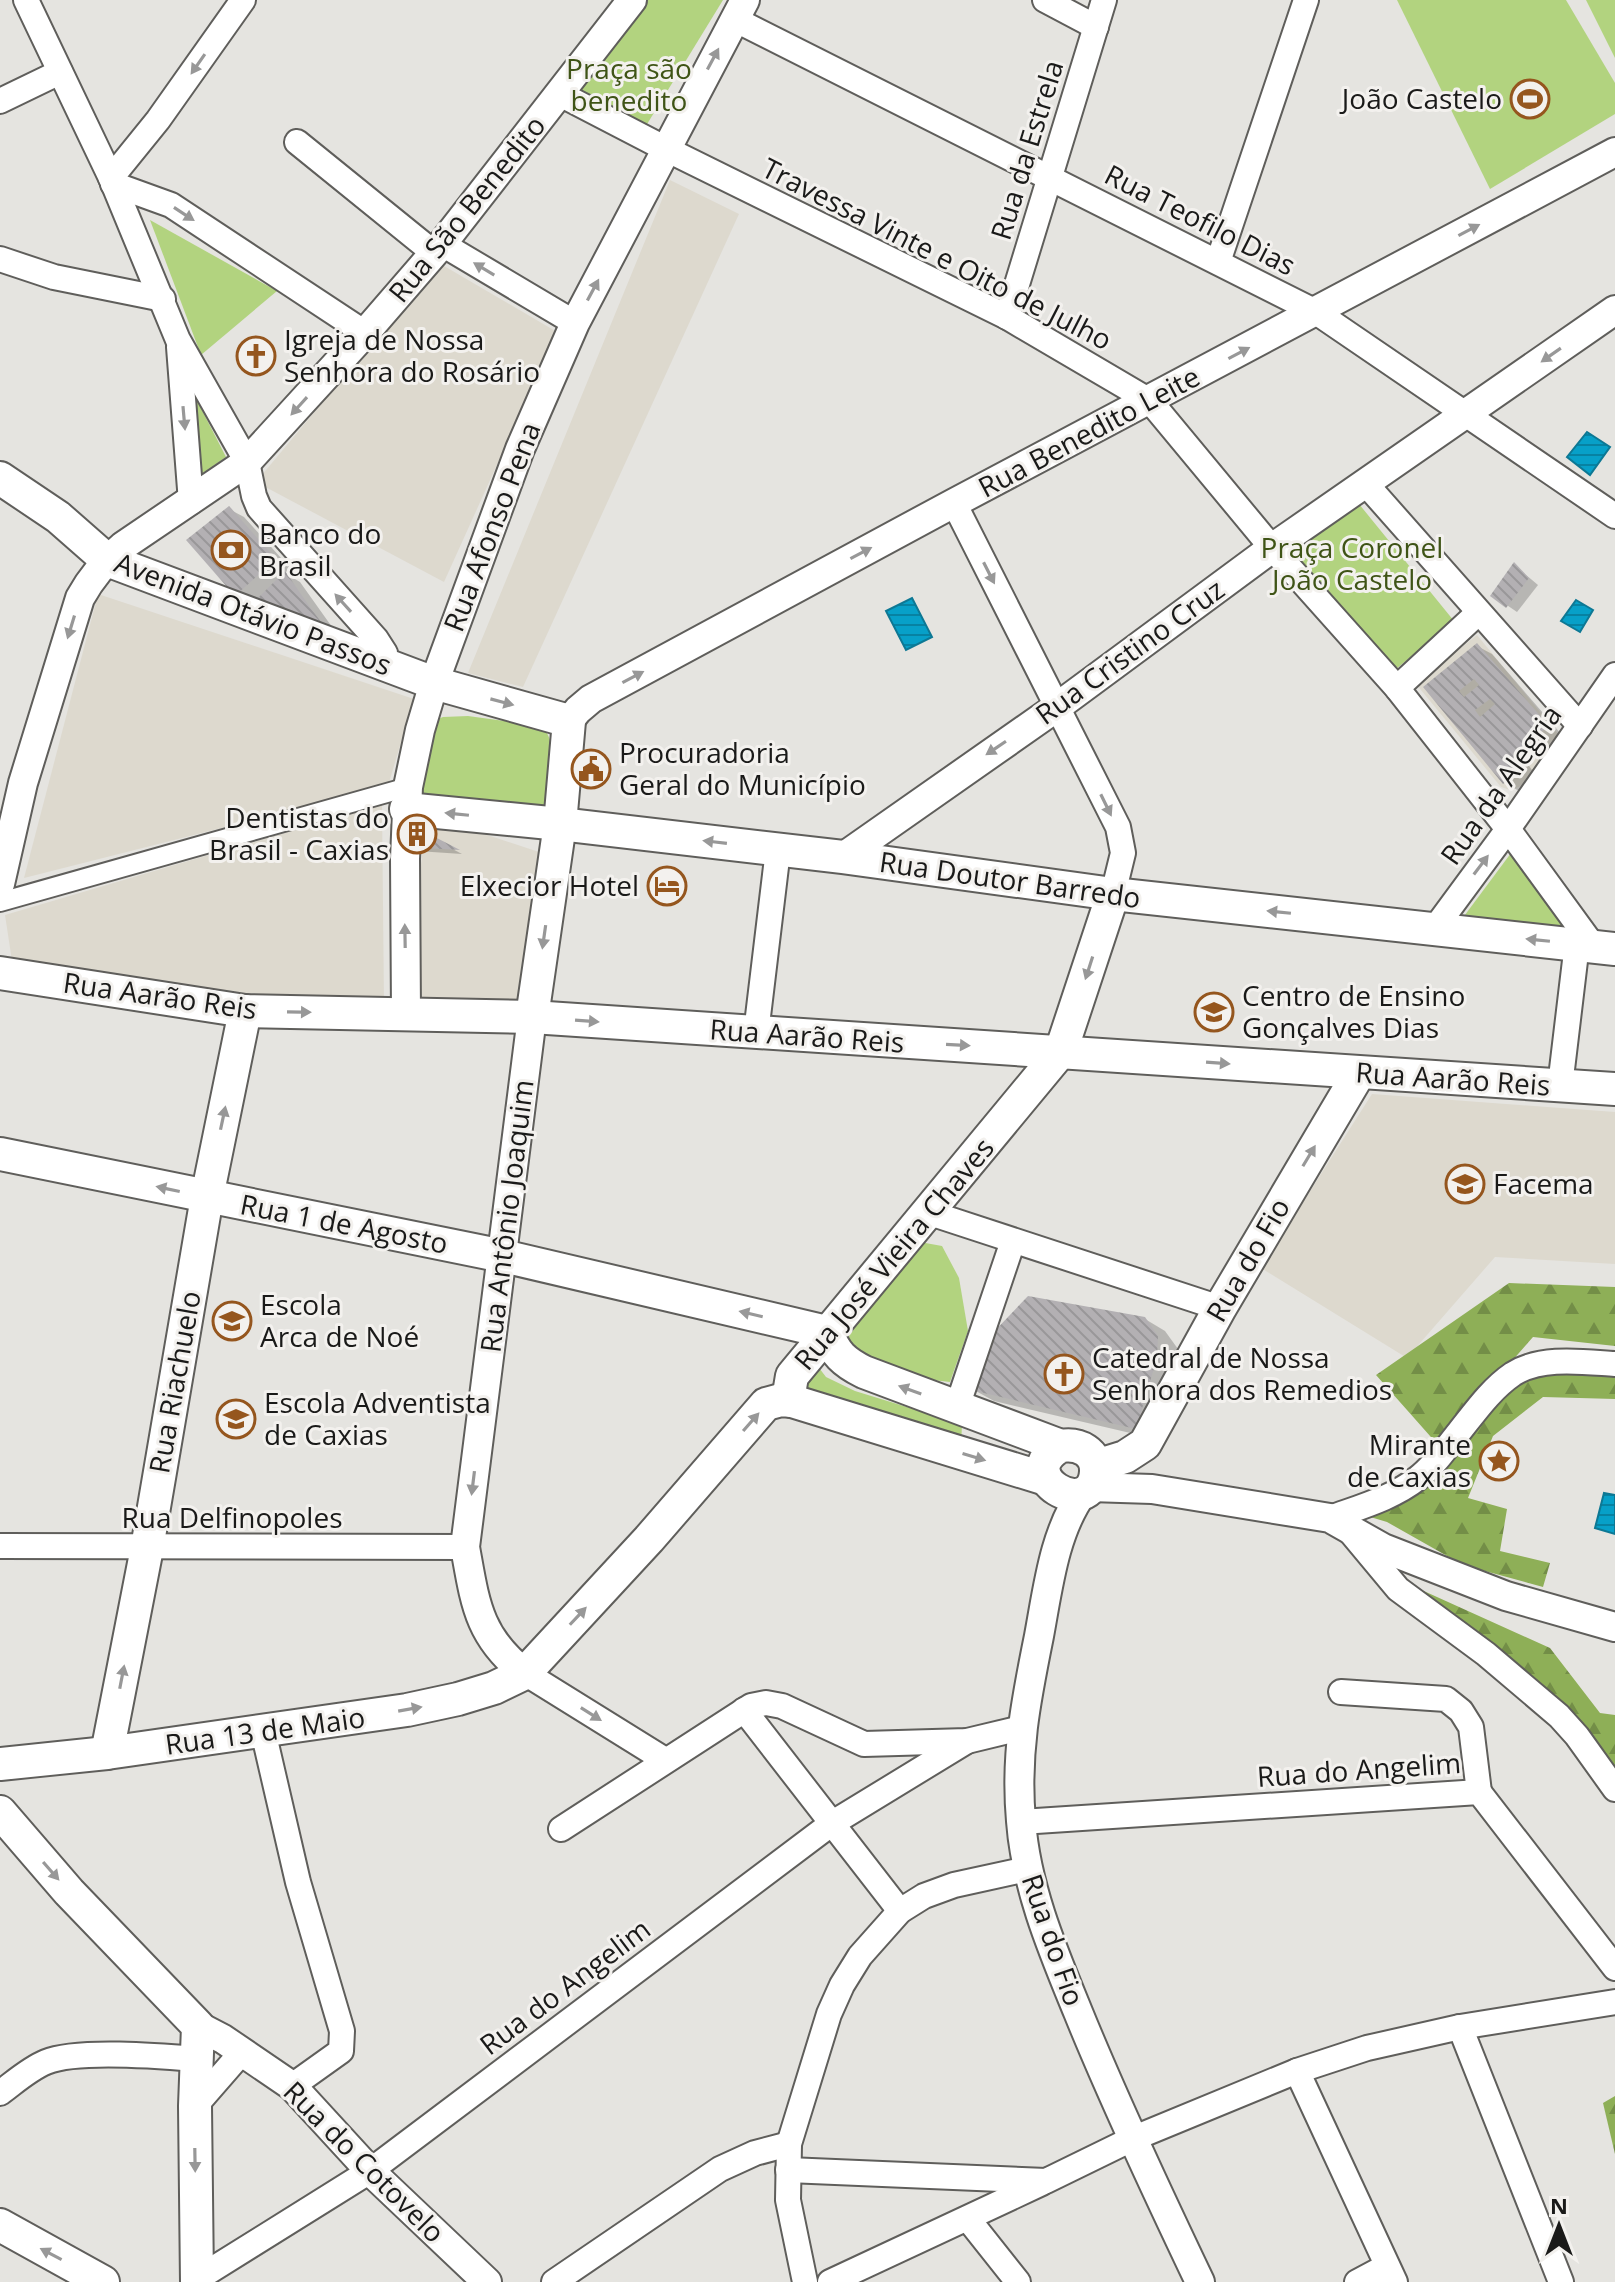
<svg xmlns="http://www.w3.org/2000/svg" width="1615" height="2282" font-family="'Open Sans',sans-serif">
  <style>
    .built { fill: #ddd9ce }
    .green { fill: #b2d37f }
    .forest { fill: url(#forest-firs) }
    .water { fill: url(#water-rules); stroke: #0d7894; stroke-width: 2 }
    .shadow { fill: #0003 }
    .building { fill: url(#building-back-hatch); fill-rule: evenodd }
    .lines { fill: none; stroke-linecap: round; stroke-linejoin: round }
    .pedestrian-casing { stroke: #5f5e5b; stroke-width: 22 }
    .minor-casing { stroke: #5f5e5b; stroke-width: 28 }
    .tertiary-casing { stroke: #5f5e5b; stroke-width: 32 }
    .secondary-casing { stroke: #5f5e5b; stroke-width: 36 }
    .pedestrian { stroke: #fff; stroke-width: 18 }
    .minor { stroke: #fff; stroke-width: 24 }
    .tertiary { stroke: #fff; stroke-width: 28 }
    .secondary { stroke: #fff; stroke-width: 32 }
    .oneway { fill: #989898 }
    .labels { text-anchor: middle; stroke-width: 6; stroke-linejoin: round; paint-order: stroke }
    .park-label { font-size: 28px; fill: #3f5416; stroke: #f3f1ee }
    .poi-label { font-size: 28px; fill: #1a1a19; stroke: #f3f1ee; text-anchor: start }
    .street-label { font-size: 28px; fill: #1a1a19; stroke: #f3f1ee }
  </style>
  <defs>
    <pattern id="forest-firs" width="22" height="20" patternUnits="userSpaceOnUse" patternTransform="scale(2)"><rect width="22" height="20" fill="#8eaf57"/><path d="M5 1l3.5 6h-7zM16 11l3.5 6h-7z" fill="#738e47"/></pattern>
    <pattern id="water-rules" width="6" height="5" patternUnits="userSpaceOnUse" patternTransform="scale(2)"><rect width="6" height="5" fill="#07a0c8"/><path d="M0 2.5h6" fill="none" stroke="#0782a2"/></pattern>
    <pattern id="building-back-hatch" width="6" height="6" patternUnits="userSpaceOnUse" patternTransform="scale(2)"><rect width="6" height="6" fill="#b3b0b3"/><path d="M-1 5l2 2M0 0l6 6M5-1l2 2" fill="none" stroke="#999799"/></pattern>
  </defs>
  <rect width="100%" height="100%" fill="#e5e4e0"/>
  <g class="built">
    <path d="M670 180 739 214 523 687 468 673Z"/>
    <path d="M439 263 557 332 444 582 256 482Z"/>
    <path d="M98 594 414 699 388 786 24 878Z"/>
    <path d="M1477 635 1559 735 1558 743 1537 773 1519 787 1510 790 1501 787 1416 684Z"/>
    <path d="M382 804 384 1003 126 985 12 961 5 915Z"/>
    <path d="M427 815 551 856 534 1025 402 1019Z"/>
    <path d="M1372 1094 1615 1112V1264L1495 1257 1407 1358 1261 1268Z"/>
  </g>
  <g class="green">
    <path d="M648 0H723L641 134 574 99Z"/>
    <path d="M1397 0H1566L1615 83V114L1490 189Z"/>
    <path d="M1586 0H1615V58Z"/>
    <path d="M150 220 277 291 201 355Z"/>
    <path d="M186 379 226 457 187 484Z"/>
    <path d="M1359 504 1454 621 1390 674 1285 553Z"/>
    <path d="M468 716 542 726C562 748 548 791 546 818L418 799 433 721 443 717Z"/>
    <path d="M1514 849 1567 932 1456 927Z"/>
    <path d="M920 1242 942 1246 959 1278 968 1331 950 1382 897 1376 842 1346 884 1285Z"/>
    <path d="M813 1360 826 1377 855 1391 962 1424 961 1447 794 1397Z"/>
  </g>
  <g class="forest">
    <path d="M1509 1283 1615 1287V1346L1533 1337 1438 1445 1376 1375Z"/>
    <path d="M1570 1369 1615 1373V1399L1543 1397 1493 1436 1468 1498 1507 1509 1500 1551 1550 1563 1543 1587 1463 1565 1387 1522 1367 1516 1511 1384Z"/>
    <path d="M1395 1578 1550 1648 1600 1713 1615 1715V1783Z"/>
    <path d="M1615 2096V2154L1603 2103Z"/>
  </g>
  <g class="water">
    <path d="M1587 432 1610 447 1590 475 1567 457Z"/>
    <path d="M912 598 932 637 906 650 886 611Z"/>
    <path d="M1576 600 1593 610 1580 632 1561 621Z"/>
    <path d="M1604 1493 1615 1495V1534L1595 1528Z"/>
  </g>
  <g class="shadow">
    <path d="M229 509 244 517 290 568 285 573 300 582 342 641 237 595Z"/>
    <path d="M1514 565 1538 585 1517 612 1492 595Z"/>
    <path d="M1477 646 1492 654 1562 735 1527 763 1537 777 1519 791 1505 783 1426 687Z"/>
    <path d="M407 825 462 854 417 851Z"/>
    <path d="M1145 1319 1165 1331 1178 1349 1177 1370 1156 1439 994 1401 974 1390Z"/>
  </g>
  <g class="building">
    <path d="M229 506 276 559 235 596 186 540Z"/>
    <path d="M1514 562 1529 578 1506 608 1490 596Z"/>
    <path d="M285 571 312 610 331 635 251 605Z"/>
    <path d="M1477 643 1549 726 1513 754 1524 767 1503 784 1423 687ZM1474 679 1479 685 1464 697 1459 691ZM1490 699 1495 704 1480 717 1475 710Z"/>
    <path d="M406 822 460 850 405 847Z"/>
    <path d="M1028 1296 1145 1317 1158 1336 1157 1358 1136 1429 971 1390 989 1337Z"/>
  </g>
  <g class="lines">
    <defs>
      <path id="pedestrian" d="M0 902 408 787"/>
      <g id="minor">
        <path d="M26 0 111 178 178 340 247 462 254 496 259 508 376 639 385 653 383 665"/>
        <path d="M1045 0 1096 27"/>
        <path d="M734 19 1316 312 1615 516"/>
        <path d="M560 94 666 149 1007 317 1150 401 1272 548 1397 688 1508 829 1594 947"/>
        <path d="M0 101 60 72"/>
        <path d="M297 142 434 253"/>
        <path d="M111 178 158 120 243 0"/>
        <path d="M113 184 171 205 365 333"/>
        <path d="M442 244 575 323"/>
        <path d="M0 259 54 277 163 299"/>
        <path d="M1218 262 1306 0"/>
        <path d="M1007 317 1104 0"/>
        <path d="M179 347 191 502"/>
        <path d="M1366 484 1580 726"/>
        <path d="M954 503 1118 827 1123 853 1113 894"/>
        <path d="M1397 688 1478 613"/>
        <path d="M1435 928 1508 829 1615 675"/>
        <path d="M756 1033 778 850"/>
        <path d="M1560 1086 1577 944"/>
        <path d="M930 1213 1220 1308"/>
        <path d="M957 1407 1013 1241"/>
        <path d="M1330 1518C1360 1507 1393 1498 1418 1478 1435 1465 1446 1448 1459 1432 1475 1412 1491 1389 1513 1374 1541 1356 1583 1362 1615 1364"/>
        <path d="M1348 1529 1398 1589 1486 1654 1559 1716 1577 1736 1615 1789"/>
        <path d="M0 1546 465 1547"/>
        <path d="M525 1673 665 1760"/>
        <path d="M1341 1692 1446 1699 1461 1711 1471 1727 1479 1792"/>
        <path d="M744 1710 900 1911"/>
        <path d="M263 1731 298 1882 342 2031 341 2051 292 2086"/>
        <path d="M1021 1822 1479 1792 1615 1968"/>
        <path d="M561 1829 751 1706 766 1703 782 1706 864 1744 967 1741 1021 1728"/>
        <path d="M1460 2027 1561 2282"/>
        <path d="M1297 2071 1395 2282"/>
        <path d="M0 2093C15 2082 29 2069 46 2062 77 2049 161 2056 196 2059"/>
        <path d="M195 2106 242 2052"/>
        <path d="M788 2170 1046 2181 1132 2139 1297 2071 1367 2048 1460 2027 1615 2002"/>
        <path d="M968 2219 1018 2282"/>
        <path d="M197 2279 370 2171 831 1824 967 1741"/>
        <path d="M554 2282 720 2169 755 2153 789 2144"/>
        <path d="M805 2282 788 2200 789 2144 829 2014 842 1985 860 1956 900 1911 924 1896 954 1885 1027 1869"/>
        <path d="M830 2282 1042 2183"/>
        <path d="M1357 2282 1387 2266"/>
      </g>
      <g id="tertiary">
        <path d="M569 721 578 710 591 699 954 503 1615 152"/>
        <path d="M843 857 1057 707 1272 548 1615 310"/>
        <path d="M0 884 23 783 80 598C91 578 105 561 123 546L247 462 365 333 442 244 632 0"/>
        <path d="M406 1014 405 859 408 787 420 730 434 683 520 449 575 323 745 0"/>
        <path d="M1090 1487 1152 1489 1330 1518 1383 1548 1506 1596 1615 1627"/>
        <path d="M1083 1492C1054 1532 1048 1588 1039 1636 1026 1700 1015 1755 1021 1821 1026 1888 1053 1951 1078 2012 1115 2103 1157 2192 1200 2282"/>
        <path d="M525 1673C478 1637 475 1602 465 1547L532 1017"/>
        <path d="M198 2026 223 2039 292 2086 370 2171 487 2282"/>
      </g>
      <g id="secondary">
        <path d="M0 478 58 517 107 560 434 683 569 721 560 824 532 1017"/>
        <path d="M406 809 560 824 843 857 1113 894 1615 949"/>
        <path d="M0 973 245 1011 532 1017 1615 1089"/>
        <path d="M0 1154 503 1256 827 1332C835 1354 844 1362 864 1372L1061 1446C1079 1443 1097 1452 1096 1472 1092 1524 1008 1475 1061 1446"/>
        <path d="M792 1401 789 1394 792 1376 1061 1051 1113 894"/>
        <path d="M1096 1466 1125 1457 1145 1444 1220 1308 1359 1073"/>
        <path d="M107 1753 147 1548 207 1197 245 1011"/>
        <path d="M0 1764 107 1753 407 1710 458 1699 494 1688 525 1673 649 1539 766 1404 781 1400 792 1401 1046 1479"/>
        <path d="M0 1812 69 1892 198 2026 195 2106 197 2282"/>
        <path d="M0 2225 103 2282"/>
      </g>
    </defs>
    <use href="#pedestrian" class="pedestrian-casing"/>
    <use href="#minor" class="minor-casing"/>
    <use href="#tertiary" class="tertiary-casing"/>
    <use href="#secondary" class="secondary-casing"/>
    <use href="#pedestrian" class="pedestrian"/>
    <use href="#minor" class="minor"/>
    <use href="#tertiary" class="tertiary"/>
    <use href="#secondary" class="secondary"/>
  </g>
  <defs><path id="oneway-solid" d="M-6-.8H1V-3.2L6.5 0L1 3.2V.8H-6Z" transform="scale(2)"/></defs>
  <g class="oneway">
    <use href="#oneway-solid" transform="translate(713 59) rotate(-62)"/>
    <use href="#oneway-solid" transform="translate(198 64) rotate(125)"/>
    <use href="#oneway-solid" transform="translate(184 214) rotate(33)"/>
    <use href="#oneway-solid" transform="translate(1469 230) rotate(-28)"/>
    <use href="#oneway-solid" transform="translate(484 269) rotate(-149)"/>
    <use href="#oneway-solid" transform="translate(593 290) rotate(-62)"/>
    <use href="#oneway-solid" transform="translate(1239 353) rotate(-28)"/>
    <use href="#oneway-solid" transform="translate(1551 355) rotate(145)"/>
    <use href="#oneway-solid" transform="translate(299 406) rotate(132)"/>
    <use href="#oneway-solid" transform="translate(184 418) rotate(85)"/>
    <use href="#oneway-solid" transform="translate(861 553) rotate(-28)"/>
    <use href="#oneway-solid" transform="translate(989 573) rotate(63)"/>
    <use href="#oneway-solid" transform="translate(343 603) rotate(-132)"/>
    <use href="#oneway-solid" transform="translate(71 627) rotate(107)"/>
    <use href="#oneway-solid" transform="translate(633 677) rotate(-28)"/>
    <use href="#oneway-solid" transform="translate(502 702) rotate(15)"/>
    <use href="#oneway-solid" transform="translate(996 748) rotate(146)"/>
    <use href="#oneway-solid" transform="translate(1106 805) rotate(64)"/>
    <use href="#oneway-solid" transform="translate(457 814) rotate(-174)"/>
    <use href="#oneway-solid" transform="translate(715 842) rotate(-173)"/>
    <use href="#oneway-solid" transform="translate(1481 865) rotate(-53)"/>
    <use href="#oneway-solid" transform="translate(1279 912) rotate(-174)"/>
    <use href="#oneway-solid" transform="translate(405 936) rotate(-91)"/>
    <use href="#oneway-solid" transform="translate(544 937) rotate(98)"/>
    <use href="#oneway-solid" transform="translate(1538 940) rotate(-174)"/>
    <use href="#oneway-solid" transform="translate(1089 968) rotate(108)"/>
    <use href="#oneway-solid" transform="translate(299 1012) rotate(1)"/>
    <use href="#oneway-solid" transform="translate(587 1021) rotate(4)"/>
    <use href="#oneway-solid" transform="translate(958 1045) rotate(3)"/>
    <use href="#oneway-solid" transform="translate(1218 1063) rotate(4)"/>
    <use href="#oneway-solid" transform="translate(223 1118) rotate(-78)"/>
    <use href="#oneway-solid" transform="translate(1309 1156) rotate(-59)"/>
    <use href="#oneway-solid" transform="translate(168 1189) rotate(-168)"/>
    <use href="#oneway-solid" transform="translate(751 1314) rotate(-167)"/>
    <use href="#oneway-solid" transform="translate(910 1390) rotate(-160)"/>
    <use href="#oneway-solid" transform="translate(751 1422) rotate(-49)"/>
    <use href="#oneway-solid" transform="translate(974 1457) rotate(17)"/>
    <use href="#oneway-solid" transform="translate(473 1483) rotate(97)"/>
    <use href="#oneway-solid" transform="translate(578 1616) rotate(-47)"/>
    <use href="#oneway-solid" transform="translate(122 1677) rotate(-79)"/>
    <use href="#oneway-solid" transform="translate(410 1709) rotate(-10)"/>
    <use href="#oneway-solid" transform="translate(591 1714) rotate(32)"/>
    <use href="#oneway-solid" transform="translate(51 1871) rotate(49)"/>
    <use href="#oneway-solid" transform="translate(195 2160) rotate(89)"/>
    <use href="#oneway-solid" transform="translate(51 2254) rotate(-152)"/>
  </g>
  <defs>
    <symbol id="stadium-ring" viewBox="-11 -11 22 22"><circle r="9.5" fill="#f3f1ee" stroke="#95561e" stroke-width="1.5"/><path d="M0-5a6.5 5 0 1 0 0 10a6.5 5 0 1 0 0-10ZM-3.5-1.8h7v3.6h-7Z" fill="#95561e"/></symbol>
    <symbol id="church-ring" viewBox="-11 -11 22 22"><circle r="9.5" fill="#f3f1ee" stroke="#95561e" stroke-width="1.5"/><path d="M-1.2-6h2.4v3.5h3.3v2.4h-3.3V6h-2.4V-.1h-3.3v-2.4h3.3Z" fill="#95561e"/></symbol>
    <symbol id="bank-ring" viewBox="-11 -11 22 22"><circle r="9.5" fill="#f3f1ee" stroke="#95561e" stroke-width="1.5"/><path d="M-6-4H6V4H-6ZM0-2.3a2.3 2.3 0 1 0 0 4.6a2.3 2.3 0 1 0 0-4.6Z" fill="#95561e"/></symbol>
    <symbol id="civic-ring" viewBox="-11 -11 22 22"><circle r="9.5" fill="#f3f1ee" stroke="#95561e" stroke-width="1.5"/><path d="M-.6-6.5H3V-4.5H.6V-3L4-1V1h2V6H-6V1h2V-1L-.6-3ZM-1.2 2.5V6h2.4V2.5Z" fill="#95561e"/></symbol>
    <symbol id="building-ring" viewBox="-11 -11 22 22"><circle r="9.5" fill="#f3f1ee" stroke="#95561e" stroke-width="1.5"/><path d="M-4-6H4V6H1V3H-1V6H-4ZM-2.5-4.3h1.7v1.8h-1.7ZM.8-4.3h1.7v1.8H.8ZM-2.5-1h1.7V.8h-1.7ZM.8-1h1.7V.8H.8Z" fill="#95561e"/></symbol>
    <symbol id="hotel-ring" viewBox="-11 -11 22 22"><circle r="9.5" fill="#f3f1ee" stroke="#95561e" stroke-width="1.5"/><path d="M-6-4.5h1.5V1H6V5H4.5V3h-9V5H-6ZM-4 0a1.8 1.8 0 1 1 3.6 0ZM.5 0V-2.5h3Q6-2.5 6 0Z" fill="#95561e"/></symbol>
    <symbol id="school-ring" viewBox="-11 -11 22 22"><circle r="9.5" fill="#f3f1ee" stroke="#95561e" stroke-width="1.5"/><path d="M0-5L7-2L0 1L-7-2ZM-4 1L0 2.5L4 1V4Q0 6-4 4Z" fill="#95561e"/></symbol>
    <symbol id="university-ring" viewBox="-11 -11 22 22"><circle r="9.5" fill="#f3f1ee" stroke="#95561e" stroke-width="1.5"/><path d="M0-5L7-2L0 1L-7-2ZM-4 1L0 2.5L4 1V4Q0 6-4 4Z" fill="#95561e"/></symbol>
    <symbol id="sight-ring" viewBox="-11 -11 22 22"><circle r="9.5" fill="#f3f1ee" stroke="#95561e" stroke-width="1.5"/><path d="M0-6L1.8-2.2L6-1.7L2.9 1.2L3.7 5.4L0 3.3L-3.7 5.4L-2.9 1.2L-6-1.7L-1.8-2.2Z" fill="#95561e"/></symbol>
  </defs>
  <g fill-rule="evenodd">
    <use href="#stadium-ring" x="1508" y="77" width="44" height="44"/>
    <use href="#church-ring" x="234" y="334" width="44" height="44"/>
    <use href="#bank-ring" x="209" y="528" width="44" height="44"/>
    <use href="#civic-ring" x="569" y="747" width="44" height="44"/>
    <use href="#building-ring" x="395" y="812" width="44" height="44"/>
    <use href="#hotel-ring" x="645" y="864" width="44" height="44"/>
    <use href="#school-ring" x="1192" y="990" width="44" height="44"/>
    <use href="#university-ring" x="1443" y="1162" width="44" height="44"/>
    <use href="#school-ring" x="210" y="1299" width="44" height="44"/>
    <use href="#church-ring" x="1042" y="1352" width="44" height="44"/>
    <use href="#school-ring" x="214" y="1397" width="44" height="44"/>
    <use href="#sight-ring" x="1477" y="1439" width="44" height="44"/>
  </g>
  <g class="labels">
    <g class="park-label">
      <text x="629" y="79">Praça são<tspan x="629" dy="32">benedito</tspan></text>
      <text x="1352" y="558">Praça Coronel<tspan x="1352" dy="32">João Castelo</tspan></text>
    </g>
    <g class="poi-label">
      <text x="1502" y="109" text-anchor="end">João Castelo</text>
      <text x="284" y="350">Igreja de Nossa<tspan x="284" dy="32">Senhora do Rosário</tspan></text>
      <text x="259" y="544">Banco do<tspan x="259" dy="32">Brasil</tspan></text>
      <text x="619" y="763">Procuradoria<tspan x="619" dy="32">Geral do Município</tspan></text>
      <text x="389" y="828" text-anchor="end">Dentistas do<tspan x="389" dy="32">Brasil - Caxias</tspan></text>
      <text x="639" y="896" text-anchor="end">Elxecior Hotel</text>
      <text x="1242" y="1006">Centro de Ensino<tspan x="1242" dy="32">Gonçalves Dias</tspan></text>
      <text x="1493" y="1194">Facema</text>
      <text x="260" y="1315">Escola<tspan x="260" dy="32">Arca de Noé</tspan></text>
      <text x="1092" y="1368">Catedral de Nossa<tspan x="1092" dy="32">Senhora dos Remedios</tspan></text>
      <text x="264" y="1413">Escola Adventista<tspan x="264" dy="32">de Caxias</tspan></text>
      <text x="1471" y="1455" text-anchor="end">Mirante<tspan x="1471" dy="32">de Caxias</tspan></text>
    </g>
    <g class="street-label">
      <text transform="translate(1027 150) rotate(-73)" y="10">Rua da Estrela</text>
      <text transform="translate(467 209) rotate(-51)" y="10">Rua São Benedito</text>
      <text transform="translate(1200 220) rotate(27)" y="10">Rua Teofilo Dias</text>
      <text transform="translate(937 254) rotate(27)" y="10">Travessa Vinte e Oito de Julho</text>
      <text transform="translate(1089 432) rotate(-28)" y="10">Rua Benedito Leite</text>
      <text transform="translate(492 527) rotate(-69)" y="10">Rua Afonso Pena</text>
      <text transform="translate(253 614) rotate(21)" y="10">Avenida Otávio Passos</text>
      <text transform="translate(1130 652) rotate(-36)" y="10">Rua Cristino Cruz</text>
      <text transform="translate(1501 785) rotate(-55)" y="10">Rua da Alegria</text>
      <text transform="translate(1010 880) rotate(8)" y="10">Rua Doutor Barredo</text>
      <text transform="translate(160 996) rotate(8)" y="10">Rua Aarão Reis</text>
      <text transform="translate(807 1036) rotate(4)" y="10">Rua Aarão Reis</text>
      <text transform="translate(1453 1079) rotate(4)" y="10">Rua Aarão Reis</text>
      <text transform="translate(507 1216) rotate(-83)" y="10">Rua Antônio Joaquim</text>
      <text transform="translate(344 1224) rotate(11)" y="10">Rua 1 de Agosto</text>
      <text transform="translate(894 1254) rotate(-50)" y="10">Rua José Vieira Chaves</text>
      <text transform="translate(1248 1260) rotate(-60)" y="10">Rua do Fio</text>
      <text transform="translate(175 1382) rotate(-80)" y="10">Rua Riachuelo</text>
      <text x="232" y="1528">Rua Delfinopoles</text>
      <text transform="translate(265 1731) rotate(-8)" y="10">Rua 13 de Maio</text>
      <text transform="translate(1359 1770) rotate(-4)" y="10">Rua do Angelim</text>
      <text transform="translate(1053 1940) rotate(71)" y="10">Rua do Fio</text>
      <text transform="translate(565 1987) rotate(-37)" y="10">Rua do Angelim</text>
      <text transform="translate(364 2162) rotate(45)" y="10">Rua do Cotovelo</text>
    </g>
  </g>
  <g transform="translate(1559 2226)" stroke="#f3f1ee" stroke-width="6" paint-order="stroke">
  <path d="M0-6L14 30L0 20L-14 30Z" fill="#1a1a19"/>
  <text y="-12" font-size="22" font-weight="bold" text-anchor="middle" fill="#1a1a19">N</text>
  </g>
</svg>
